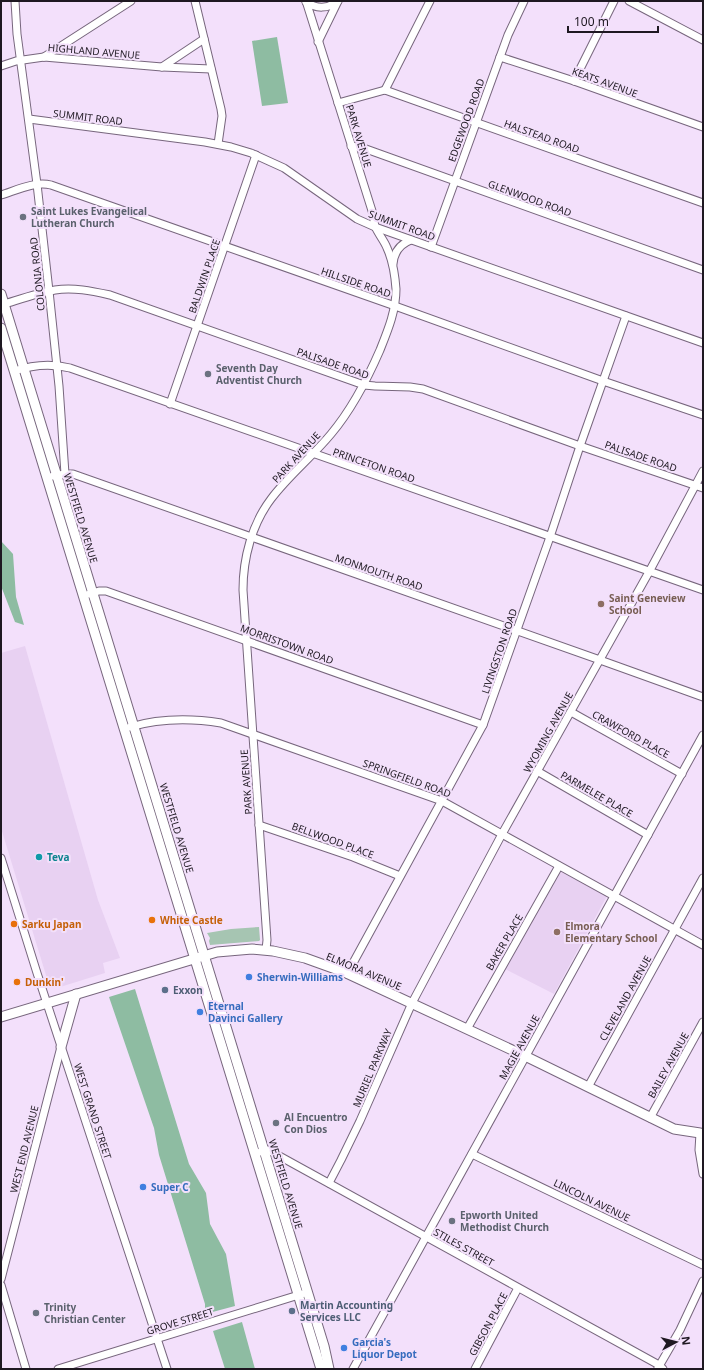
<svg xmlns="http://www.w3.org/2000/svg" width="704" height="1370" font-family="'Noto Sans',sans-serif">
  <style>
    .built { fill: #e8d1f2 }
    .green { fill: #a6c5b2 }
    .forest { fill: #8ebca2 }
    .lines { fill: none; stroke-linecap: round; stroke-linejoin: round }
    .minor-casing { stroke: #77667d; stroke-width: 9 }
    .major-casing { stroke: #77667d; stroke-width: 11 }
    .minor { stroke: #fff; stroke-width: 7 }
    .major { stroke: #fff; stroke-width: 9 }
    .worship-dot { fill: #6b7280; stroke: #f3e0fb; stroke-width: 1.5 }
    .education-dot { fill: #8d6e63; stroke: #f3e0fb; stroke-width: 1.5 }
    .culture-dot { fill: #0f9aa8; stroke: #f3e0fb; stroke-width: 1.5 }
    .food-dot { fill: #e8710a; stroke: #f3e0fb; stroke-width: 1.5 }
    .shop-dot { fill: #3f7fe0; stroke: #f3e0fb; stroke-width: 1.5 }
    .service-dot { fill: #5c6f8a; stroke: #f3e0fb; stroke-width: 1.5 }
    .labels { text-anchor: middle; stroke-width: 4; stroke-linejoin: round; paint-order: stroke }
    .street-label { font-size: 10px; fill: #1e1821; stroke: #f3e0fb }
    .worship-label { font-size: 10px; font-weight: bold; fill: #5b616d; stroke: #f3e0fb; text-anchor: start }
    .education-label { font-size: 10px; font-weight: bold; fill: #785e54; stroke: #f3e0fb; text-anchor: start }
    .culture-label { font-size: 10px; font-weight: bold; fill: #0d838f; stroke: #f3e0fb; text-anchor: start }
    .food-label { font-size: 10px; font-weight: bold; fill: #c56008; stroke: #f3e0fb; text-anchor: start }
    .shop-label { font-size: 10px; font-weight: bold; fill: #366cbe; stroke: #f3e0fb; text-anchor: start }
    .service-label { font-size: 10px; font-weight: bold; fill: #4e5e75; stroke: #f3e0fb; text-anchor: start }
  </style>
  <rect width="100%" height="100%" fill="#f3e0fb"/>
  <g class="built">
    <path d="M25 646 98 900 120 958 103 963 105 973 57 988 49 985 1 828V653Z"/>
    <path d="M561 872 607 896 554 994 505 969Z"/>
  </g>
  <path class="green" d="M259 927 260 940 259 941 210 945 209 941 210 938 207 933 231 929Z"/>
  <g class="forest">
    <path d="M277 37 288 103 262 106 252 41Z"/>
    <path d="M1 541 13 554 16 597 24 625 15 622 1 586Z"/>
    <path d="M135 989 189 1164 206 1193 210 1224 226 1254 235 1306 205 1314V1304L159 1155 154 1128 109 997Z"/>
    <path d="M242 1322 255 1369H225L213 1331Z"/>
  </g>
  <g class="lines">
    <defs>
      <g id="minor">
        <path d="M15 1 17 34 37 184 49 291 59 386 65 474"/>
        <path d="M195 1 221 109 222 116 218 144"/>
        <path d="M629 1 703 40"/>
        <path d="M306 2C316 9 328 9 338 1"/>
        <path d="M318 42 338 1"/>
        <path d="M44 57 131 1"/>
        <path d="M500 57 574 81 703 127"/>
        <path d="M1 66 16 61 44 57 162 67 211 69"/>
        <path d="M162 67 204 39"/>
        <path d="M574 81 614 1"/>
        <path d="M385 90 430 1"/>
        <path d="M338 103 385 90 703 203"/>
        <path d="M29 119 205 142 231 147 251 153 284 168 357 219 375 227 703 343"/>
        <path d="M351 146 366 149 703 270"/>
        <path d="M1 195C17 190 35 181 51 185L395 306 603 381 703 415"/>
        <path d="M431 247 508 35 524 1"/>
        <path d="M393 264C394 252 400 244 411 240"/>
        <path d="M1 305C18 300 37 293 55 290 73 287 92 291 110 295L364 385 375 386 410 387 423 389 580 446 703 488"/>
        <path d="M14 371C32 365 51 363 70 368L703 590"/>
        <path d="M170 404 256 155"/>
        <path d="M53 476 65 474H73L600 660 703 697"/>
        <path d="M89 594 99 591H106L483 725"/>
        <path d="M571 712 682 774"/>
        <path d="M130 727C161 718 190 718 221 723L442 801 703 945"/>
        <path d="M537 771 648 835"/>
        <path d="M259 825 353 857 400 876"/>
        <path d="M1 858 37 973 167 1369"/>
        <path d="M266 950 267 940 243 590C243 558 252 524 271 499 289 475 312 457 331 434 352 409 367 380 380 350 388 330 396 311 396 289 395 275 393 261 387 248 384 240 378 234 375 226 374 223 374 218 373 214L306 1"/>
        <path d="M347 974 483 725 550 537 580 446 626 316"/>
        <path d="M467 1029 559 866"/>
        <path d="M588 1087 703 878"/>
        <path d="M650 1118 703 1022"/>
        <path d="M700 1133 699 1150 703 1174"/>
        <path d="M260 1152 267 1150 272 1152 659 1365 663 1369"/>
        <path d="M472 1154 703 1265"/>
        <path d="M329 1183 341 1160 360 1121 412 1003 502 834 649 572 703 471"/>
        <path d="M1 1279 61 1047"/>
        <path d="M1 1285 26 1369"/>
        <path d="M658 1368 680 1330 703 1281"/>
        <path d="M58 1369 302 1294"/>
        <path d="M353 1369 703 735"/>
        <path d="M475 1369 518 1288"/>
      </g>
      <g id="major">
        <path d="M1 294 324 1346 329 1369"/>
        <path d="M1 328 321 1369"/>
        <path d="M1 1017 217 952 252 949 273 951 305 958 344 972 525 1056 674 1129 700 1133 703 1135"/>
        <path d="M61 1047 76 994"/>
      </g>
    </defs>
    <use href="#minor" class="minor-casing"/>
    <use href="#major" class="major-casing"/>
    <use href="#minor" class="minor"/>
    <use href="#major" class="major"/>
  </g>
  <g class="worship-dot">
    <circle cx="23" cy="217" r="4"/>
    <circle cx="208" cy="374" r="4"/>
    <circle cx="276" cy="1123" r="4"/>
    <circle cx="452" cy="1221" r="4"/>
    <circle cx="36" cy="1313" r="4"/>
  </g>
  <g class="education-dot">
    <circle cx="601" cy="604" r="4"/>
    <circle cx="557" cy="932" r="4"/>
  </g>
  <circle class="culture-dot" cx="39" cy="857" r="4"/>
  <g class="food-dot">
    <circle cx="152" cy="920" r="4"/>
    <circle cx="14" cy="924" r="4"/>
    <circle cx="17" cy="982" r="4"/>
  </g>
  <g class="shop-dot">
    <circle cx="249" cy="977" r="4"/>
    <circle cx="200" cy="1012" r="4"/>
    <circle cx="143" cy="1187" r="4"/>
    <circle cx="344" cy="1348" r="4"/>
  </g>
  <g class="service-dot">
    <circle cx="165" cy="990" r="4"/>
    <circle cx="292" cy="1311" r="4"/>
  </g>
  <g class="labels">
    <g class="street-label">
      <text transform="translate(94 51) rotate(5)" y="4">HIGHLAND AVENUE</text>
      <text transform="translate(605 82) rotate(20)" y="4">KEATS AVENUE</text>
      <text transform="translate(88 117) rotate(7)" y="4">SUMMIT ROAD</text>
      <text transform="translate(466 120) rotate(-70)" y="4">EDGEWOOD ROAD</text>
      <text transform="translate(359 136) rotate(73)" y="4">PARK AVENUE</text>
      <text transform="translate(542 136) rotate(20)" y="4">HALSTEAD ROAD</text>
      <text transform="translate(530 198) rotate(20)" y="4">GLENWOOD ROAD</text>
      <text transform="translate(402 225) rotate(20)" y="4">SUMMIT ROAD</text>
      <text transform="translate(37 274) rotate(-96)" y="4">COLONIA ROAD</text>
      <text transform="translate(204 276) rotate(-71)" y="4">BALDWIN PLACE</text>
      <text transform="translate(356 282) rotate(19)" y="4">HILLSIDE ROAD</text>
      <text transform="translate(333 363) rotate(19)" y="4">PALISADE ROAD</text>
      <text transform="translate(641 456) rotate(19)" y="4">PALISADE ROAD</text>
      <text transform="translate(296 457) rotate(-47)" y="4">PARK AVENUE</text>
      <text transform="translate(374 465) rotate(19)" y="4">PRINCETON ROAD</text>
      <text transform="translate(81 518) rotate(73)" y="4">WESTFIELD AVENUE</text>
      <text transform="translate(379 572) rotate(19)" y="4">MONMOUTH ROAD</text>
      <text transform="translate(287 644) rotate(20)" y="4">MORRISTOWN ROAD</text>
      <text transform="translate(499 651) rotate(-71)" y="4">LIVINGSTON ROAD</text>
      <text transform="translate(548 732) rotate(-61)" y="4">WYOMING AVENUE</text>
      <text transform="translate(631 734) rotate(29)" y="4">CRAWFORD PLACE</text>
      <text transform="translate(407 778) rotate(20)" y="4">SPRINGFIELD ROAD</text>
      <text transform="translate(246 782) rotate(-94)" y="4">PARK AVENUE</text>
      <text transform="translate(597 794) rotate(30)" y="4">PARMELEE PLACE</text>
      <text transform="translate(177 828) rotate(73)" y="4">WESTFIELD AVENUE</text>
      <text transform="translate(333 840) rotate(20)" y="4">BELLWOOD PLACE</text>
      <text transform="translate(504 942) rotate(-60)" y="4">BAKER PLACE</text>
      <text transform="translate(364 971) rotate(23)" y="4">ELMORA AVENUE</text>
      <text transform="translate(625 998) rotate(-61)" y="4">CLEVELAND AVENUE</text>
      <text transform="translate(519 1047) rotate(-61)" y="4">MAGIE AVENUE</text>
      <text transform="translate(668 1065) rotate(-61)" y="4">BAILEY AVENUE</text>
      <text transform="translate(372 1068) rotate(-67)" y="4">MURIEL PARKWAY</text>
      <text transform="translate(93 1111) rotate(72)" y="4">WEST GRAND STREET</text>
      <text transform="translate(24 1149) rotate(-76)" y="4">WEST END AVENUE</text>
      <text transform="translate(286 1184) rotate(73)" y="4">WESTFIELD AVENUE</text>
      <text transform="translate(592 1200) rotate(26)" y="4">LINCOLN AVENUE</text>
      <text transform="translate(464 1247) rotate(29)" y="4">STILES STREET</text>
      <text transform="translate(180 1321) rotate(-17)" y="4">GROVE STREET</text>
      <text transform="translate(488 1324) rotate(-62)" y="4">GIBSON PLACE</text>
    </g>
    <g class="worship-label">
      <text x="31" y="215">Saint Lukes Evangelical<tspan x="31" dy="12">Lutheran Church</tspan></text>
      <text x="216" y="372">Seventh Day<tspan x="216" dy="12">Adventist Church</tspan></text>
      <text x="284" y="1121">Al Encuentro<tspan x="284" dy="12">Con Dios</tspan></text>
      <text x="460" y="1219">Epworth United<tspan x="460" dy="12">Methodist Church</tspan></text>
      <text x="44" y="1311">Trinity<tspan x="44" dy="12">Christian Center</tspan></text>
    </g>
    <g class="education-label">
      <text x="609" y="602">Saint Geneview<tspan x="609" dy="12">School</tspan></text>
      <text x="565" y="930">Elmora<tspan x="565" dy="12">Elementary School</tspan></text>
    </g>
    <g class="culture-label">
      <text x="47" y="861">Teva</text>
    </g>
    <g class="food-label">
      <text x="160" y="924">White Castle</text>
      <text x="22" y="928">Sarku Japan</text>
      <text x="25" y="986">Dunkin'</text>
    </g>
    <g class="shop-label">
      <text x="257" y="981">Sherwin-Williams</text>
      <text x="208" y="1010">Eternal<tspan x="208" dy="12">Davinci Gallery</tspan></text>
      <text x="151" y="1191">Super C</text>
      <text x="352" y="1346">Garcia's<tspan x="352" dy="12">Liquor Depot</tspan></text>
    </g>
    <g class="service-label">
      <text x="173" y="994">Exxon</text>
      <text x="300" y="1309">Martin Accounting<tspan x="300" dy="12">Services LLC</tspan></text>
    </g>
  </g>
  <rect width="704" height="1370" fill="none" stroke="#1e1821" stroke-width="4"/>
  <g transform="translate(676 1342) rotate(83)" stroke="#f3e0fb" stroke-width="3" paint-order="stroke">
  <path d="M0-3L7 15L0 10L-7 15Z" fill="#1e1821"/>
  <text y="-6" font-size="11" font-weight="bold" text-anchor="middle" fill="#1e1821">N</text>
  </g>
  <path d="M568 26v6h90v-6" fill="none" stroke="#1e1821" stroke-width="2"/>
  <text x="574" y="26" font-size="12" fill="#1e1821" stroke="#f3e0fb" stroke-width="3" paint-order="stroke">100 m</text>
</svg>
